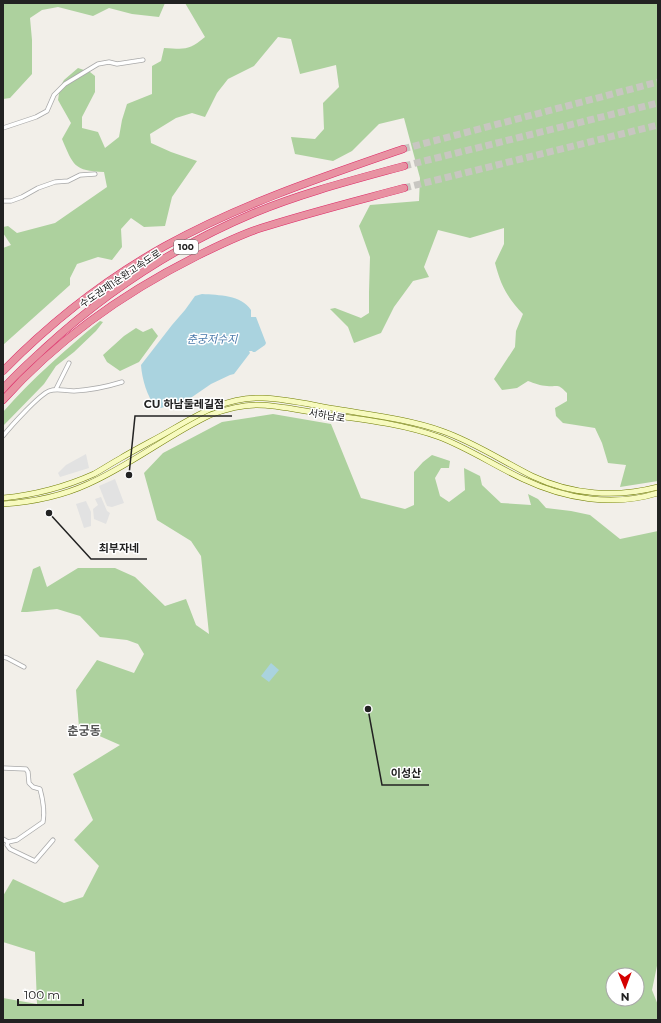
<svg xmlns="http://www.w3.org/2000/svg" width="661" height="1023" font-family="Montserrat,'Noto Sans KR',sans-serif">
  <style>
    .forest { fill: #add19e; fill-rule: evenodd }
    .parking { fill: #e2e2e2 }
    .water { fill: #aad3df }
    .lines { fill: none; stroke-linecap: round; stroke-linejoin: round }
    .highway-tunnel { stroke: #c8c6c1; stroke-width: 7; stroke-dasharray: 7 3.5; stroke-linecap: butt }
    .street-casing { stroke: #a9a9a9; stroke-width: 5 }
    .secondary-casing { stroke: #707d05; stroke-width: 6 }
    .highway-casing { stroke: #dc2a67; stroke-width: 8 }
    .street { stroke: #fff; stroke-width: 3.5 }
    .secondary { stroke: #f7fabf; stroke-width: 5 }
    .highway { stroke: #e892a2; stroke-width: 7 }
    .labels { text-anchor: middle; stroke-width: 3; stroke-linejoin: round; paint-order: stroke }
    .shield { fill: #fff; stroke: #646464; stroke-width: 1 }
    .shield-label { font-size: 9px; font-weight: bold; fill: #222 }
    .street-label { font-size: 10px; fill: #222; stroke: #fff }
    .water-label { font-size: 11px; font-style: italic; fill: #4a7aab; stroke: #fff }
    .quarter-label { font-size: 12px; font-weight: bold; fill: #555; stroke: #fff }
    .leader { fill: none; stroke: #222; stroke-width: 1.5 }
    .callout-dot { fill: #222; stroke: #fff; stroke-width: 1.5 }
    .callout-label { font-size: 11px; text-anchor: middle; font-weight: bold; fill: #222; stroke: #fff; stroke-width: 3; stroke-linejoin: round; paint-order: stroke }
  </style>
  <rect width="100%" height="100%" fill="#f2efe9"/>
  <g class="forest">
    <path d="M3 3H165L159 17 132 14 109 8 93 16 58 7 42 10 30 18 32 40V74L10 98 3 99Z"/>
    <path d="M185 3H658V481L620 487 626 465 608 463 602 443 595 428 563 423 556 416 555 408 567 401V393C557 383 559 387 547 386 541 386 534 383 528 381L517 388 502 390 494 379 515 347 516 331 523 314C507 297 501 286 495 263L504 244V228L470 238 438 230 424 267 429 277 413 281 394 307 381 333 354 343 348 327 330 309 335 308 361 318 369 313V292L370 257 359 226 370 205 419 201 420 178 404 118 379 124 352 151 333 161 295 154 291 137 315 139 324 129 323 103 339 87 336 65 300 74 291 39 278 37 254 66 228 79 217 93 205 117 192 113 176 118 150 134 151 143 171 152 197 161 172 197 165 226 144 227 131 218 121 229 122 247 112 260 98 257 77 264 70 278V285L3 345V273L4 269 3 248 11 245 3 233V227L8 226 17 233 55 223 107 187 104 172C74 171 73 165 62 139L71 123 58 100 60 87 64 80 78 68 90 72 95 76V92L82 117V128L98 132 105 148 119 137 122 120 127 104 152 94V66L161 61 164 48C185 49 188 51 205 37Z"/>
    <path d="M100 321 103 322 96 331 74 352 56 366 44 384 3 426V412C32 379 66 349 100 321Z"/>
    <path d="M136 328 143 332 152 328 158 336 139 362 120 371 107 362 103 355 124 336Z"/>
    <path d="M273 414 331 424 361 498 405 509 414 505V472L423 462 432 455 450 461 449 468H441L435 478 440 496 449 502 465 490 464 468 480 476 482 485 501 503 531 505 528 494 538 499 546 508 571 511 590 515 620 539 658 531V961L652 990 658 1005V1020H3V998L37 1004 35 952 3 942V896L13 879 64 903 83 897 99 866 74 840 93 820 73 774 120 745 79 727 76 690 97 660 134 673 144 654 138 644 127 640 100 637 80 616 57 609 27 612H21L33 569 40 566 47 587 78 568H115L135 577 165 606 186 599 196 625 209 634 201 556 191 541 157 520 144 473 163 453 222 422ZM613 975H637V999H613Z"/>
  </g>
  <g class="parking">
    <path d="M86 454 89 468 60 477 58 473 66 465Z"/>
    <path d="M115 479 124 503 112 507 107 506 99 486Z"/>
    <path d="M101 497 107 511 110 513 106 524 94 519 93 509 98 505 95 499Z"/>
    <path d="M86 501 91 512V526L84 528 76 504Z"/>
  </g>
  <g class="water">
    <path d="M202 294C219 295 241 295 251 310V317H256L266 343 265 345 255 352H253L252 351H249L250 353 234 374 230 375 211 384 179 406H178L175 403 161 408 156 407C147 397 142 379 141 365L172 325 185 310 195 296Z"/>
    <path d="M271 663 279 670 269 682 261 676Z"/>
  </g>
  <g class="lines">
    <g class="highway-tunnel">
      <path d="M403 149 658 82"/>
      <path d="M404 166 658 103"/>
      <path d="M404 188 658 125"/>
    </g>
    <defs>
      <g id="street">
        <path d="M3 128 36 117 47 111 54 95 65 84 98 64 109 62 117 64 143 60"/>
        <path d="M3 201H11L22 197 38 188 55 182 68 181 80 175 95 174"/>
        <path d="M56 389 69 363"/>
        <path d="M3 436C11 426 39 395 49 391 57 388 65 391 74 391 91 390 106 387 122 382"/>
        <path d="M3 657 7 658 24 667"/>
        <path d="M3 768 26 769 28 772 29 783 33 787 40 789C43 800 45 811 43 822L17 840 8 842 3 839"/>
        <path d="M8 842 7 845 10 849 35 861 53 840"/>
      </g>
      <g id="secondary">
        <path d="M3 498C34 495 65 487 94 474 103 469 112 463 121 458 138 448 156 439 173 429 202 412 228 397 263 398 288 399 312 405 336 409 371 415 408 419 442 431 474 442 502 461 532 476 572 495 616 498 658 487"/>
        <path d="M3 504C32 502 62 496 88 484 131 465 168 435 210 415 226 409 241 405 257 405 276 405 298 410 317 413 358 419 400 423 439 437 468 448 495 466 523 479 565 499 613 507 658 493"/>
      </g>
      <g id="highway">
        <path d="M3 371C51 322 106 279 165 246 241 204 322 177 403 149"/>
        <path d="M3 389C16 374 32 360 46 347 107 291 178 245 254 213 302 193 353 180 404 166"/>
        <path d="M3 400C57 340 125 292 197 256 217 246 239 235 261 228 308 213 356 201 404 188"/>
      </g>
    </defs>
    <use href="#street" class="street-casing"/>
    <use href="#secondary" class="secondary-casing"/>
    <use href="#highway" class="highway-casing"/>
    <use href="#street" class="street"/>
    <use href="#secondary" class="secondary"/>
    <use href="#highway" class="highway"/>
  </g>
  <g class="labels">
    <rect class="shield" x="174" y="240" width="24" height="14" rx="3"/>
    <g class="shield-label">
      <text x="186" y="250">100</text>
    </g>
    <g class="street-label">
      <text transform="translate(120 278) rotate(-34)" y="4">수도권제1순환고속도로</text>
      <text transform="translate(327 415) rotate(9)" y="4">서하남로</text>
    </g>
    <g class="water-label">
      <text x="212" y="343">춘궁저수지</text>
    </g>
    <g class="quarter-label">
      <text x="84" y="735">춘궁동</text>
    </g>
  </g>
  <path class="leader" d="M129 475L135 416H232M49 513L91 559H147M368 709L382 785H429"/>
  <g class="callout-dot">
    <circle cx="129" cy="475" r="4"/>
    <circle cx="49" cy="513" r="4"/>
    <circle cx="368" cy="709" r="4"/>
  </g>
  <g class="callout-label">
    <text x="184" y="408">CU 하남둘레길점</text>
    <text x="119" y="552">최부자네</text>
    <text x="406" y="777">이성산</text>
  </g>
  <rect width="661" height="1023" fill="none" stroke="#222222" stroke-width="8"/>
  <g transform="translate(625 987) rotate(179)"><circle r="19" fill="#ffffff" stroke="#a7a7a7"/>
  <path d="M0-3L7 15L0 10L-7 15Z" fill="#d40000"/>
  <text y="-6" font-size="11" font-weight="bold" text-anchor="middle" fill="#222222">N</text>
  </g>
  <path d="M18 999v6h65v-6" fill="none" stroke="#222222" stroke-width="2"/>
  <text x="24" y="999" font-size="12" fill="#222222" stroke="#ffffff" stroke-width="3" paint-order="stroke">100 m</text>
</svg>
